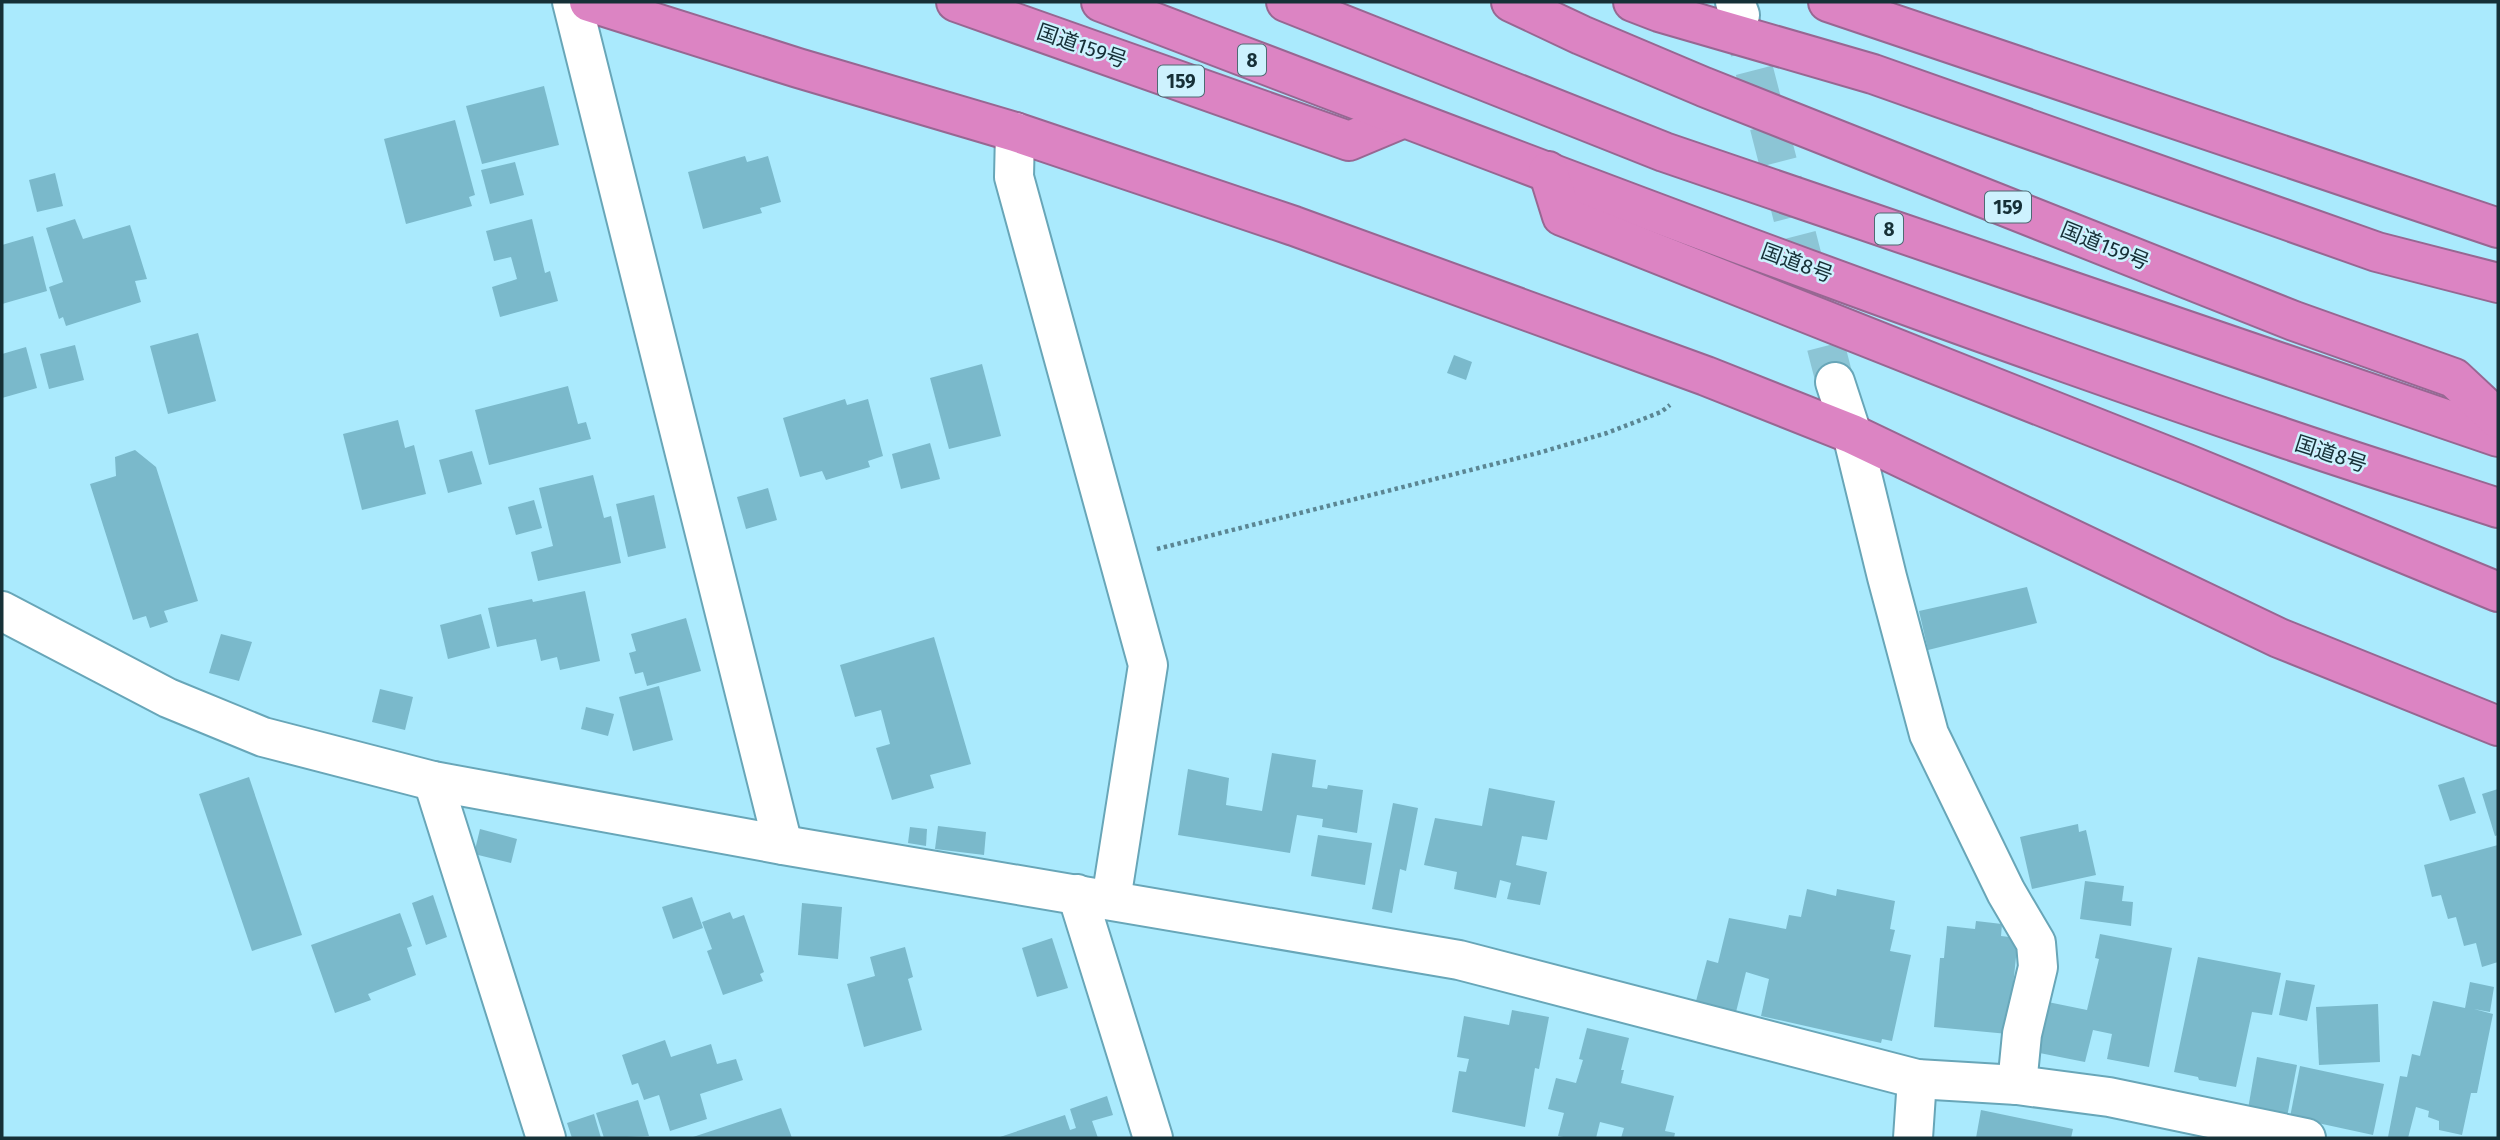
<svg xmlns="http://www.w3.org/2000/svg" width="2500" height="1140" font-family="'Fira Sans','Noto Sans JP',sans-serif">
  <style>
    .building { fill: #7ab9cb }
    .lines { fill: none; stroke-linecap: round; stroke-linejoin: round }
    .minor-tunnel { stroke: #8cc5d5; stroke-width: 38; stroke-dasharray: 38 19; stroke-linecap: butt }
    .minor-casing { stroke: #68a6b8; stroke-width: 42 }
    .highway-casing { stroke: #976792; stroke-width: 42 }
    .path { stroke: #5b8693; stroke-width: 4.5; stroke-dasharray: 3.5 3.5; stroke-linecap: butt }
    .minor { stroke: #fff; stroke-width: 38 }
    .highway { stroke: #dc84c3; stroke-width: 38 }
    .labels { text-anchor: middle; stroke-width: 5; stroke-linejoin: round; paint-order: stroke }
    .shield { fill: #cdf2fe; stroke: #4d6a73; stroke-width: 2 }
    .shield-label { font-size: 19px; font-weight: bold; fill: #163037 }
    .street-label { font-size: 21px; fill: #163037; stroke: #cdf2fe }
  </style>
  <rect width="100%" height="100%" fill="#aaeafd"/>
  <g class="building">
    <path d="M544 86 559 145 482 164 466 106Z"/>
    <path d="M455 120 475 195 469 197 472 206 406 224 384 139Z"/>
    <path d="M745 156 747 162 768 156 781 202 760 208 762 213 703 229 688 172Z"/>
    <path d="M515 162 524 195 490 204 481 170Z"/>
    <path d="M55 173 63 206 37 212 29 180Z"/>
    <path d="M75 219 83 239 130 225 147 279 135 281 141 302 66 326 63 317 59 319 49 287 63 282 46 228Z"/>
    <path d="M532 219 545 273 550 271 558 301 500 317 492 287 517 279 511 257 494 261 486 231Z"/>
    <path d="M33 236 47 291 2 304V245Z"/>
    <path d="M198 333 216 401 168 414 150 346Z"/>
    <path d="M75 345 84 380 49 389 40 354Z"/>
    <path d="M26 347 37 388 2 398V354Z"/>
    <path d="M1454 355 1472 362 1466 380 1447 373Z"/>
    <path d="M982 364 1001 436 949 449 930 378Z"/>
    <path d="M568 386 578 424 586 422 591 439 489 465 475 410Z"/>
    <path d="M845 399 847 405 868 399 883 456 868 461 870 467 826 480 822 471 800 477 783 418Z"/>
    <path d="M398 420 405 448 414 445 426 494 362 510 343 434Z"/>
    <path d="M930 443 940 479 901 489 892 454Z"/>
    <path d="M135 450 156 467 198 601 164 611 168 622 150 628 146 616 133 620 90 484 116 476 115 457Z"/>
    <path d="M472 451 482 484 448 493 439 460Z"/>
    <path d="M593 475 604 518 611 516 621 563 538 581 531 552 553 546 539 488Z"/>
    <path d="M768 488 777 520 746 529 737 497Z"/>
    <path d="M654 495 666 548 628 557 616 504Z"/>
    <path d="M534 500 542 528 516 535 508 507Z"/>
    <path d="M2027 587 2037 623 1928 650 1919 611Z"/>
    <path d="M585 591 600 661 560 670 557 657 541 661 536 639 497 647 488 608 532 599 533 602Z"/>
    <path d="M481 614 490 648 448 659 440 625Z"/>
    <path d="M686 618 701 671 647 686 643 672 635 674 629 653 636 651 631 634Z"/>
    <path d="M221 634 252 642 239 681 209 673Z"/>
    <path d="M934 637 971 764 930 775 934 788 892 800 876 748 890 744 881 710 855 717 840 665Z"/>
    <path d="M659 686 673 740 633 751 619 697Z"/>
    <path d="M380 689 413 697 405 730 372 722Z"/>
    <path d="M586 707 614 714 608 736 581 729Z"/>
    <path d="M1272 753 1316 760 1312 787 1327 789 1328 785 1363 790 1357 833 1322 827 1323 819 1297 815 1290 853 1178 835 1188 769 1229 778 1226 805 1262 811Z"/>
    <path d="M249 777 302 935 252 951 199 794Z"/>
    <path d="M2464 777 2476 813 2450 821 2438 785Z"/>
    <path d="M1489 788 1555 801 1547 840 1522 836 1516 865 1547 872 1540 905 1507 899 1511 883 1500 880 1496 898 1454 889 1457 872 1424 865 1435 818 1482 826Z"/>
    <path d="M2498 789V835L2495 836 2482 794Z"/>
    <path d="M1393 803 1418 808 1406 871 1400 869 1392 913 1372 909Z"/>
    <path d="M2078 824 2079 832 2086 830 2096 875 2032 889 2020 837Z"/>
    <path d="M938 826 986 832 984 855 935 849Z"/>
    <path d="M910 827 927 829 926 846 908 843Z"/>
    <path d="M480 829 517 839 511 863 474 854Z"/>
    <path d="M1318 835 1372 843 1365 885 1311 876Z"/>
    <path d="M2498 845V962L2482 967 2476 943 2464 946 2456 917 2448 919 2441 895 2432 897 2424 865Z"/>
    <path d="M2085 881 2124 886 2122 901 2133 902 2131 926 2080 919Z"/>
    <path d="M1807 889 1836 896 1837 889 1895 901 1890 929 1895 930 1890 951 1911 955 1892 1041 1882 1039 1881 1043 1761 1016 1769 979 1746 972 1736 1012 1696 1001 1707 960 1718 963 1729 918 1786 929 1789 915 1801 917Z"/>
    <path d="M433 895 447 937 426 945 412 903Z"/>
    <path d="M692 897 703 928 673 939 662 907Z"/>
    <path d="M802 903 842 907 838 959 798 955Z"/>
    <path d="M730 912 733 919 744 915 764 972 760 974 763 981 723 995 707 951 712 949 702 922Z"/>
    <path d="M400 913 412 946 407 948 416 975 368 994 371 1000 335 1013 311 945Z"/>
    <path d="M1976 921 2002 924 2001 936 2018 938 2008 1034 1934 1027 1940 958H1944L1947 926 1975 929Z"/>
    <path d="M2100 934 2172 948 2149 1067 2107 1059 2112 1034 2093 1030 2085 1062 2030 1051 2043 1001 2087 1010 2099 959 2095 958Z"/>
    <path d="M1052 938 1068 988 1037 997 1022 948Z"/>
    <path d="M905 947 913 977 908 979 922 1030 864 1047 847 984 875 976 870 957Z"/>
    <path d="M2198 957 2281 973 2272 1015 2252 1012 2236 1087 2199 1080 2198 1077 2174 1072Z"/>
    <path d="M2286 980 2315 985 2307 1021 2279 1015Z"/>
    <path d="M2470 982 2494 987 2490 1012 2474 1009 2493 1014 2477 1093H2471L2462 1135 2439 1130V1121L2428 1117 2429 1111 2416 1107 2408 1138 2388 1137 2400 1076 2407 1077 2412 1054 2420 1056 2433 1001 2465 1008Z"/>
    <path d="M2378 1004 2380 1062 2319 1065 2316 1007Z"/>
    <path d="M1512 1010 1549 1017 1539 1069 1535 1068 1525 1127 1452 1112 1459 1071 1466 1072 1469 1059 1457 1057 1464 1016 1509 1025Z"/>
    <path d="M1587 1028 1629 1038 1621 1070H1624L1621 1083 1674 1096 1665 1131 1675 1133 1674 1138H1621L1624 1128 1600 1122 1596 1138H1569L1558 1136 1564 1113 1548 1109 1556 1078 1576 1083 1583 1060 1579 1059Z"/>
    <path d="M665 1040 671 1057 711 1044 717 1064 736 1059 743 1080 700 1094 707 1119 670 1131 659 1095 644 1100 638 1083 632 1085 622 1055Z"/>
    <path d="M2257 1057 2297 1065 2287 1117 2248 1109Z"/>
    <path d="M2300 1066 2384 1084 2373 1135 2290 1117Z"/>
    <path d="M1107 1096 1113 1115 1092 1121 1098 1138H997L1065 1115 1070 1130 1076 1128 1070 1109Z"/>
    <path d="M638 1100 649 1136 604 1138 596 1113Z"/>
    <path d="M781 1108 792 1138H690Z"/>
    <path d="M1981 1110 2073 1129 2071 1138H1976Z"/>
    <path d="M594 1114 601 1138H572L567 1123Z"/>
  </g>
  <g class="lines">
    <path class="minor-tunnel" d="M1740 15 1835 382"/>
    <defs>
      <g id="minor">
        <path d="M572 2 783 845"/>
        <path d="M1735 2 1740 15"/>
        <path d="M1015 132 1014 177 1148 665 1111 900"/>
        <path d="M1835 382 1852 434 1887 577 1929 734 2006 892 2036 943 2038 967 2022 1034 2017 1085"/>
        <path d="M2 611 168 698 263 737 433 781 783 845 1459 960 1917 1079 2017 1085 2109 1097 2306 1138"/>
        <path d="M433 781 546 1138"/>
        <path d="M1077 894 1153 1138"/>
        <path d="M1913 1138 1917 1079"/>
      </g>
      <g id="highway">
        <path d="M589 2 798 68 1015 132 1294 226 1706 376 1852 434 2279 638 2498 726"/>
        <path d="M956 2 1349 141 1404 118"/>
        <path d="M1101 2C1491 151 1882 302 2278 436 2351 461 2425 484 2498 508"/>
        <path d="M1286 2 1664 152 2498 437"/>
        <path d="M1511 2 1581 35 1704 87 2294 321 2454 378 2498 419"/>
        <path d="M1633 2 1659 12 1873 74 2377 252 2498 283"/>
        <path d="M1828 2 2498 228"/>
        <path d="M1548 171 1562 216 2187 464 2498 592"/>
      </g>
    </defs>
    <use href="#minor" class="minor-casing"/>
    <use href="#highway" class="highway-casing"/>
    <path class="path" d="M1157 549 1538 453 1607 433 1661 412 1670 405"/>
    <use href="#minor" class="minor"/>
    <use href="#highway" class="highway"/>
  </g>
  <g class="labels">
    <g class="shield">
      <rect x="1238" y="44.5" width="28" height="31" rx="5"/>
      <rect x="1158" y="65.5" width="46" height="31" rx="5"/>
      <rect x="1985" y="191.5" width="46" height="31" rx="5"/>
      <rect x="1875" y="213.5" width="28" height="31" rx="5"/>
    </g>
    <g class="shield-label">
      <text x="1252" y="67">8</text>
      <text x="1181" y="88">159</text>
      <text x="2008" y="214">159</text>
      <text x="1889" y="236">8</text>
    </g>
    <g class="street-label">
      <text transform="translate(1082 46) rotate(19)" y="7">国道159号</text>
      <text transform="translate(2105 246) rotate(22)" y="7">国道159号</text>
      <text transform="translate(1797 263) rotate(20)" y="7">国道8号</text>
      <text transform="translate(2331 454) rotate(18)" y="7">国道8号</text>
    </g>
  </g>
  <rect width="2500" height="1140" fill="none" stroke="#163037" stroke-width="7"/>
</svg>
